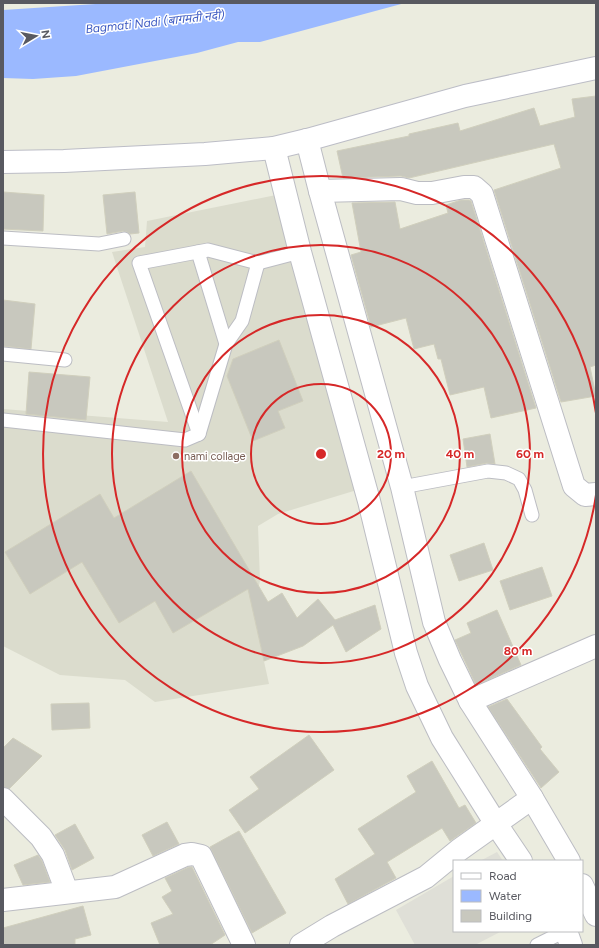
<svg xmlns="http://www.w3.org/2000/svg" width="599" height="948" font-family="Figtree,'Noto Sans Devanagari',sans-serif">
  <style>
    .industrial { fill: #dfdfd7 }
    .education { fill: #dbdccd }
    .water { fill: #9bb9ff }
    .building { fill: #c8c8be; stroke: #d0cfbd }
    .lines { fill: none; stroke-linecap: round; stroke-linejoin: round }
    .service-casing { stroke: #bcbdc3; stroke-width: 15 }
    .minor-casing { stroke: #bcbdc3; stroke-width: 24 }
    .secondary-casing { stroke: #bcbdc6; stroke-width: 24 }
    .service { stroke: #fff; stroke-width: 13 }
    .minor { stroke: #fff; stroke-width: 22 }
    .secondary { stroke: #fff; stroke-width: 22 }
    .ring { fill: none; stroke: #d62828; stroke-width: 2 }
    .education-dot { fill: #8d6e63; stroke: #fff; stroke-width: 1.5 }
    .labels { text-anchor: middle; stroke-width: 3; stroke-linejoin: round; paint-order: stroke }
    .education-label { font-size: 11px; fill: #785e54; stroke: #fff; text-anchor: start }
    .water-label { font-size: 12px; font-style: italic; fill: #3e5bc3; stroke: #fff }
    .centre { fill: #d62828; stroke: #fff; stroke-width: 2 }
    .ring-label { font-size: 12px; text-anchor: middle; font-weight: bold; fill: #d62828; stroke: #fff; stroke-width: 3; stroke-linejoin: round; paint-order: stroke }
  </style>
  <rect width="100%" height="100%" fill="#ebecdf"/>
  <g class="industrial">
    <path d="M497 852 503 861H480Z"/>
    <path d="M454 876V931H502L475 945H415L396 910Z"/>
  </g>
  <path class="education" d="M281 194 357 490 278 514 258 526 260 581 253 612 269 684 155 702 125 680 60 675 3 646V409L168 422 112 252 145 247 147 221Z"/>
  <path class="water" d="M111 3H405L260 42H238L197 53 76 76 33 79 3 78V10Z"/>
  <g class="building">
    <path d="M596 96V365L590 367 596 396 561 402 494 190 561 168 554 144 409 178 401 176 343 178 337 151 409 136V134L458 123 460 131 534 108 540 126 575 117 572 99Z"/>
    <path d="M3 192 44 195 43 231 3 229Z"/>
    <path d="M135 192 139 233 130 234 127 232 123 231 107 234 103 195Z"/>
    <path d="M461 200H469L471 201 536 408 491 418 484 387 450 395 441 359H438L434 344 414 349 406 318 371 327 351 255 361 252 352 203 395 202 400 229 448 213 446 205Z"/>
    <path d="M3 300 35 304 31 349 3 346Z"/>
    <path d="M279 340 303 401 278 411 285 428 253 441 227 376 233 359Z"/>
    <path d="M29 372 90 377 86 420 26 414Z"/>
    <path d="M490 434 495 464 487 463 467 467 463 439Z"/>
    <path d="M191 471 268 602 282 593 297 618 318 599 335 620 375 605 381 629 346 652 333 625 303 646 264 661 248 589 173 633 155 601 119 623 82 562 30 594 5 552 100 494 114 518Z"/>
    <path d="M484 543 493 570 459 581 450 555Z"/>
    <path d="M542 567 552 596 510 610 500 581Z"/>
    <path d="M497 610 521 665 476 685 455 640 471 633 467 623Z"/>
    <path d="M507 699 542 747 540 749 559 772 541 788 488 707Z"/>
    <path d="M89 703 90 728 52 730 51 704Z"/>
    <path d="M309 735 334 770 245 833 229 810 259 789 250 777Z"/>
    <path d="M13 738 42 756 9 789 3 787V748Z"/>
    <path d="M432 761 459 808 465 805 476 823 450 841 442 828 387 862 396 878 348 904 335 879 375 854 358 829 416 792 407 776Z"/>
    <path d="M167 822 179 844 153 856 142 835Z"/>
    <path d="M75 824 94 858 72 870 65 850 55 835Z"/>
    <path d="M239 831 286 913 252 933 210 847Z"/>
    <path d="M38 855 42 861 50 882 23 885 14 865Z"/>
    <path d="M189 867H192L225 935 210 945H160L151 923 173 914 162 897 172 891 165 878Z"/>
    <path d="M83 906 91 935 75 939V945H3V928Z"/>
  </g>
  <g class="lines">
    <defs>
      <g id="service">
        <path d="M3 238 99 244 124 239"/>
        <path d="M198 252 226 344"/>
        <path d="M3 354 65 360"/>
        <path d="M3 420 185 440 199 434 226 344 242 321 258 263"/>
        <path d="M199 434 139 263 208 250 258 263 300 252"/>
        <path d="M402 487 488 471 506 473 519 479 525 490 532 515"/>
        <path d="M537 945 565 931"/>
      </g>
      <g id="minor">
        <path d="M307 140 320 191 402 487 434 622 450 660 470 701 532 798 569 861"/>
        <path d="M274 148 300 252 369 501 406 653 417 686 442 738 496 824 521 861"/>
        <path d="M320 191 401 189 417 193H432L464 187H474L482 194 574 486 585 495 596 494"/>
        <path d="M470 701 596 646"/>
        <path d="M3 799 41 837 53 855 67 892"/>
        <path d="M582 885 596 915"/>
        <path d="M3 900 115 887 185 855 192 854 201 856 244 945"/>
        <path d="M566 931 571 945"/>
        <path d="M301 945 332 926 426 877 459 850 532 798"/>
      </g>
      <path id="secondary" d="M3 162 64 161 205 154 274 148 307 140 465 96 596 68"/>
    </defs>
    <use href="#service" class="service-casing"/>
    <use href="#minor" class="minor-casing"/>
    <use href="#secondary" class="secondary-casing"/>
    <use href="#service" class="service"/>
    <use href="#minor" class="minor"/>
    <use href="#secondary" class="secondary"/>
  </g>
  <g class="ring">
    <circle cx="321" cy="454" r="70"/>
    <circle cx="321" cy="454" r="139"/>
    <circle cx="321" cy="454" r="209"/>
    <path d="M596 495A278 278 0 1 1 596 413"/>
  </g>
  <circle class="education-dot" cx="176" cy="456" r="4"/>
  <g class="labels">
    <g class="education-label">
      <text x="184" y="460">nami collage</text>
    </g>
    <g class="water-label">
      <text transform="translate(155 22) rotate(-6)" y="4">Bagmati Nadi (बागमती नदी)</text>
    </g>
  </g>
  <circle cx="321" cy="454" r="6" class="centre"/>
  <g class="ring-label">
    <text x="391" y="458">20 m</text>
    <text x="460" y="458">40 m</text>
    <text x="530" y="458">60 m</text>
    <text x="518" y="655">80 m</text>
  </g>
  <rect width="599" height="948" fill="none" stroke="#585960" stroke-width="8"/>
  <rect x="453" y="860" width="130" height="72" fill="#ffffff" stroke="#bcbdbf"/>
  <rect x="461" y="873" width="20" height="6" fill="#ffffff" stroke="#bcbdbf"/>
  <text x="489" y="880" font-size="12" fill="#585960">Road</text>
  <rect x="461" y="890" width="20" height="12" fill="#9bb9ff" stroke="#bcbdbf"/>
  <text x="489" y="900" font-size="12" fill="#585960">Water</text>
  <rect x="461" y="910" width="20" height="12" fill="#c8c8be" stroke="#bcbdbf"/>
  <text x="489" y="920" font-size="12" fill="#585960">Building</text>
  <g transform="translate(36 36) rotate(80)" stroke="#ffffff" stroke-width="3" paint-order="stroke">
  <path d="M0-3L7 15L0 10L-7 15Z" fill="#585960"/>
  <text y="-6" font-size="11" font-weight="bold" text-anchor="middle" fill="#585960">N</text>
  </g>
</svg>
